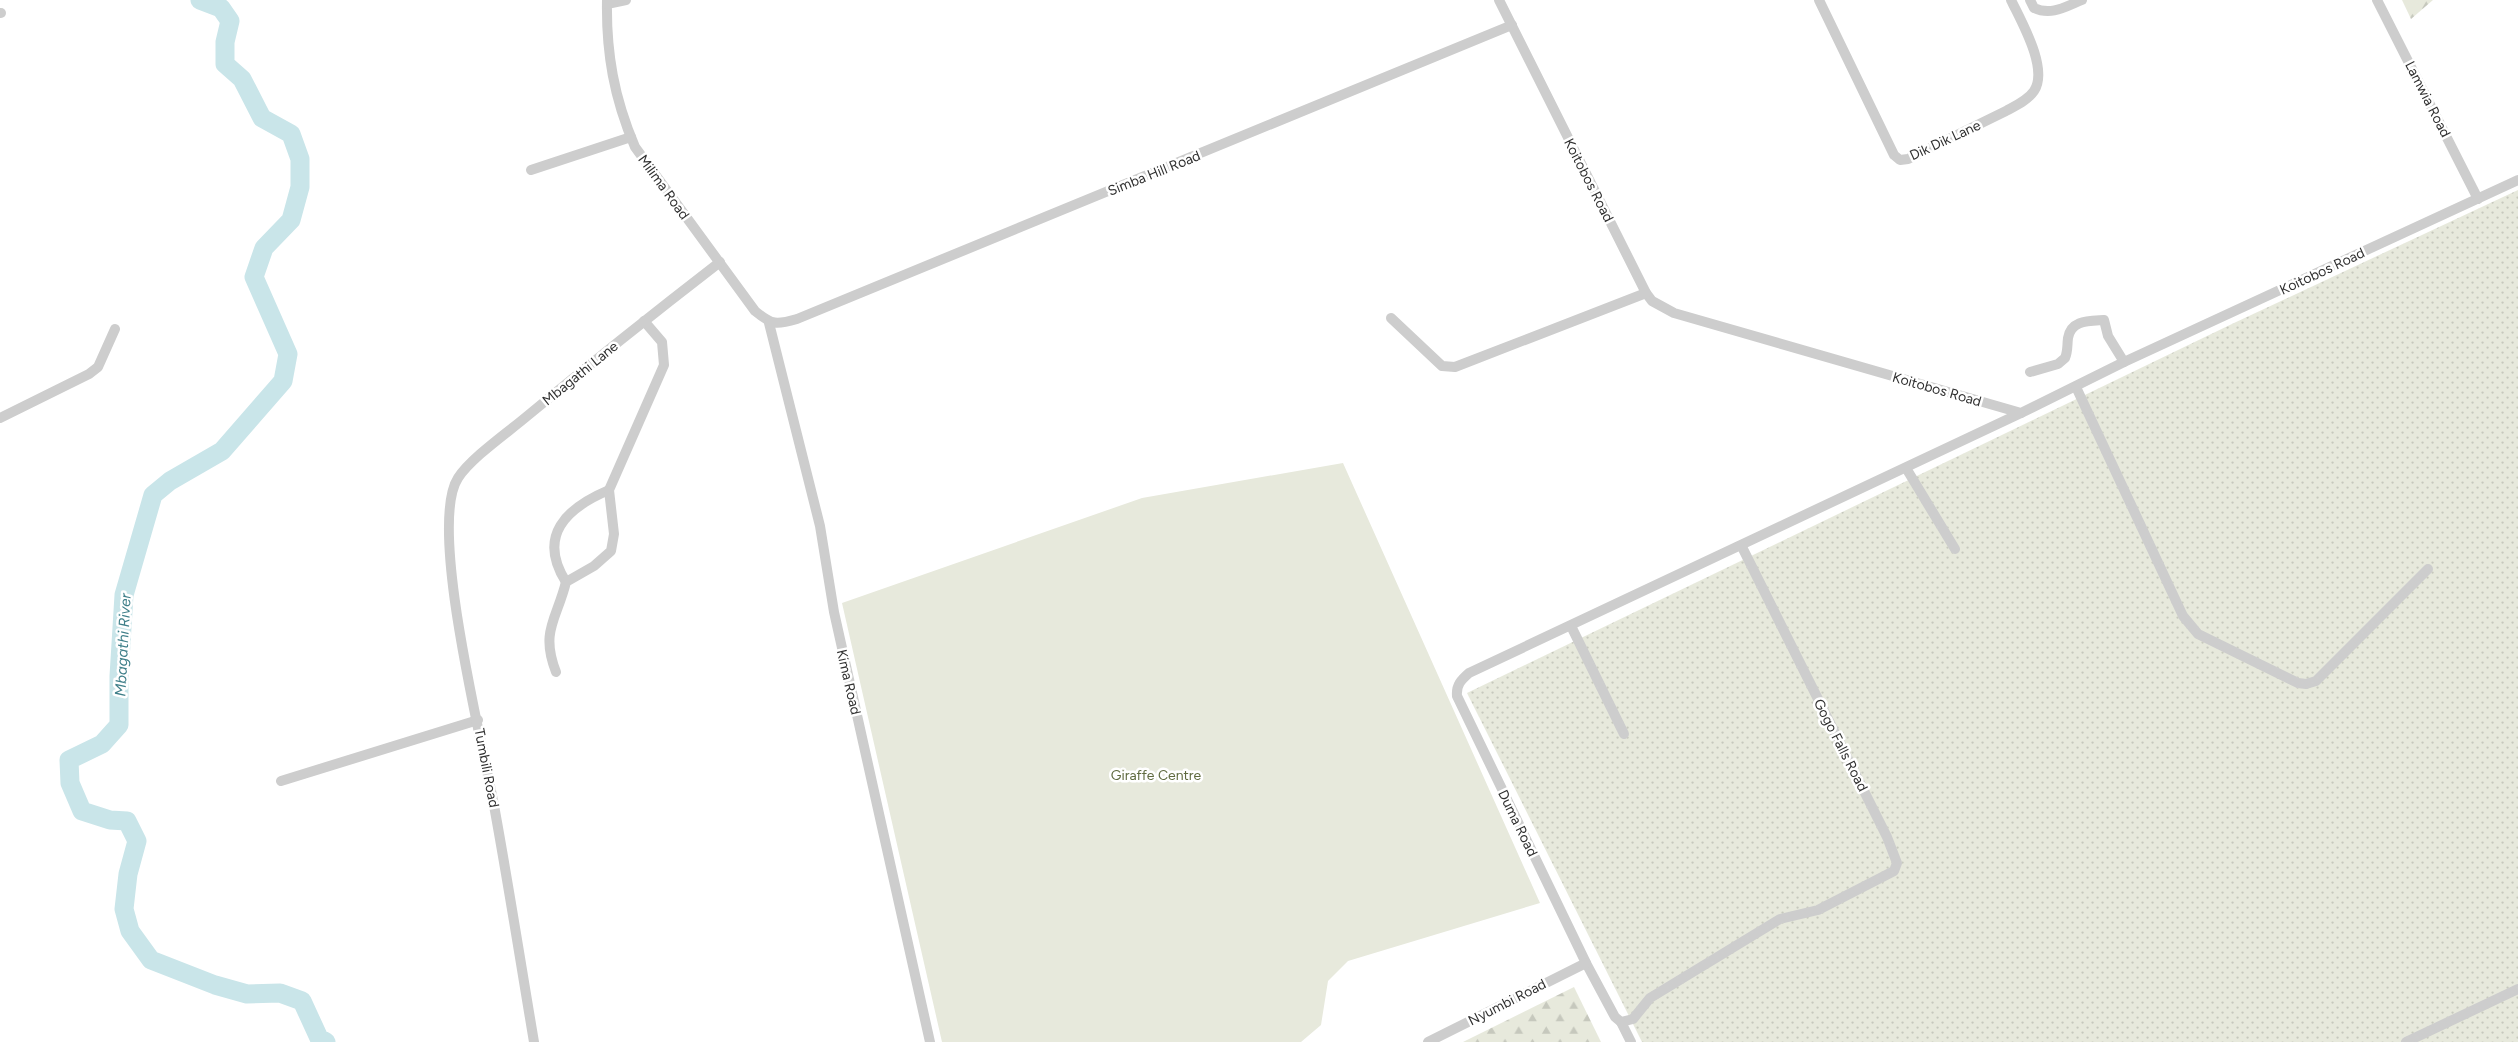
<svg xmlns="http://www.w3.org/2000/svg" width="2518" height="1042" font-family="Figtree,sans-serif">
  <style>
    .forest { fill: url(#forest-firs) }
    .park { fill: #e7e9dc }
    .garden { fill: url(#garden-dots) }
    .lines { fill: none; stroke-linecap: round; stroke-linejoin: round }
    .river { stroke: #c9e5e9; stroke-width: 19 }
    .street { stroke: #cdcdcd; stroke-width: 10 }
    .labels { text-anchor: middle; stroke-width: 5; stroke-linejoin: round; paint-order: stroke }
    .street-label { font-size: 14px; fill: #303030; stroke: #fff }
    .park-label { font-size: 14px; fill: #5f6a3f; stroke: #fff }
    .water-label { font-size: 15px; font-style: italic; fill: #3f7f89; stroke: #fff }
  </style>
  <defs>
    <pattern id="forest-firs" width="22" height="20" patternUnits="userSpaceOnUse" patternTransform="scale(1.25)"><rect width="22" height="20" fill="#e7e9dc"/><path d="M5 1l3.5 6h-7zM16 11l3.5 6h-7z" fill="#c6c8bd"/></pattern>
    <pattern id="garden-dots" width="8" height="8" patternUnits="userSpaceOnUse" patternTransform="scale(1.25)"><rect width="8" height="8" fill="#e7e9dc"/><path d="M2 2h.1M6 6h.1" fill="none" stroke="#c6c8bd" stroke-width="1.8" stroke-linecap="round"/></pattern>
  </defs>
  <rect width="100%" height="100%" fill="#fff"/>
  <g class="forest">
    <path d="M2402 0H2433L2411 19Z"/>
    <path d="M1574 987 1601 1042H1463Z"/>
  </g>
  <path class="park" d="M1343 463 1540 903 1348 961 1328 981 1321 1025 1301 1042H942L842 603 1142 498Z"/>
  <path class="garden" d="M2518 190V1042H1642L1467 693 2234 323Z"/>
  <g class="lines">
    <path class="river" d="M200 0 221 8 230 21 225 42V64L242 79 262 118 291 134 300 159V187L291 220 264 248 254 277 288 354 283 381 222 451 170 481 153 495 124 595 119 676V725L102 744 69 760 70 783 82 811 110 820 127 821 137 841 128 874 124 909 130 931 151 960 215 985 247 994 280 993 302 1001 319 1038 326 1042"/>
    <g class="street">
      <path d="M607 0C606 53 614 98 635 147L755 311C772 325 776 325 797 319L1512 25"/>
      <path d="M1499 0 1646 293 1652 301 1674 313 2021 413 2124 362 2518 180"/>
      <path d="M1819 0 1894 155 1900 160 1908 159 2006 111C2015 106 2028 100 2034 91 2049 69 2021 21 2011 0"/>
      <path d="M2030 0 2034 8C2051 16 2065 7 2082 0"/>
      <path d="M2377 0 2478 199"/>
      <path d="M607 4 626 0"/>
      <path d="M0 13H1"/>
      <path d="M531 170 631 137"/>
      <path d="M1391 318 1442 366 1455 367 1646 293"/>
      <path d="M769 323 820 526 834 612 930 1042"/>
      <path d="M2030 372 2058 364 2065 358C2068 351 2067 346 2068 338 2071 320 2088 321 2104 320L2108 336 2124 362"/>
      <path d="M2076 387 2183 616 2198 634 2298 683 2306 684 2316 681 2428 569"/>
      <path d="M0 418 89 374 98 367 115 329"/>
      <path d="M1906 468 1955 549"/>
      <path d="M1741 545 1887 837 1897 863 1894 871 1818 910 1780 919 1650 998 1633 1019 1621 1022 1615 1017 1586 963 1457 696C1456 685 1461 680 1469 673 1653 588 1837 501 2021 413"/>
      <path d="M566 582C537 536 566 508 609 490"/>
      <path d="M1571 626 1624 734"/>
      <path d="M556 672C540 631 557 619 566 582L594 566 611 551 614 534 609 490 664 365 662 342 644 321"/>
      <path d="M281 781 478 720"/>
      <path d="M1621 1022 1631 1042"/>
      <path d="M534 1042C521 965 509 888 495 811 484 748 427 526 458 478 471 458 507 433 526 417 590 364 654 313 720 262"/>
      <path d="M1428 1042 1586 963"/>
      <path d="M2406 1042 2518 989"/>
    </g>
  </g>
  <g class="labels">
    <g class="street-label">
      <text transform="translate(2428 99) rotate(63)" y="5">Lamwia Road</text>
      <text transform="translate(1945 140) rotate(-25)" y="5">Dik Dik Lane</text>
      <text transform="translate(1154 173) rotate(-22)" y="5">Simba Hill Road</text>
      <text transform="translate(1589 180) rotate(63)" y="5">Koitobos Road</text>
      <text transform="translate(664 187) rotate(54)" y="5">Milima Road</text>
      <text transform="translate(2322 271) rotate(-25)" y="5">Koitobos Road</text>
      <text transform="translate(580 373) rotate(-39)" y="5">Mbagathi Lane</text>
      <text transform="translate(1937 389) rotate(16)" y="5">Koitobos Road</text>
      <text transform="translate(849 682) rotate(77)" y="5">Kima Road</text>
      <text transform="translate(1841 745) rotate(63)" y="5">Gogo Falls Road</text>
      <text transform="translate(487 768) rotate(79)" y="5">Tumbili Road</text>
      <text transform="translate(1518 823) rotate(64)" y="5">Duma Road</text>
      <text transform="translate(1507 1002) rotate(-27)" y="5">Nyumbi Road</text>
    </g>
    <g class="park-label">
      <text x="1156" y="780">Giraffe Centre</text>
    </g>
    <g class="water-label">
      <text transform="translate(123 645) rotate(-87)" y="5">Mbagathi River</text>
    </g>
  </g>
</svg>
